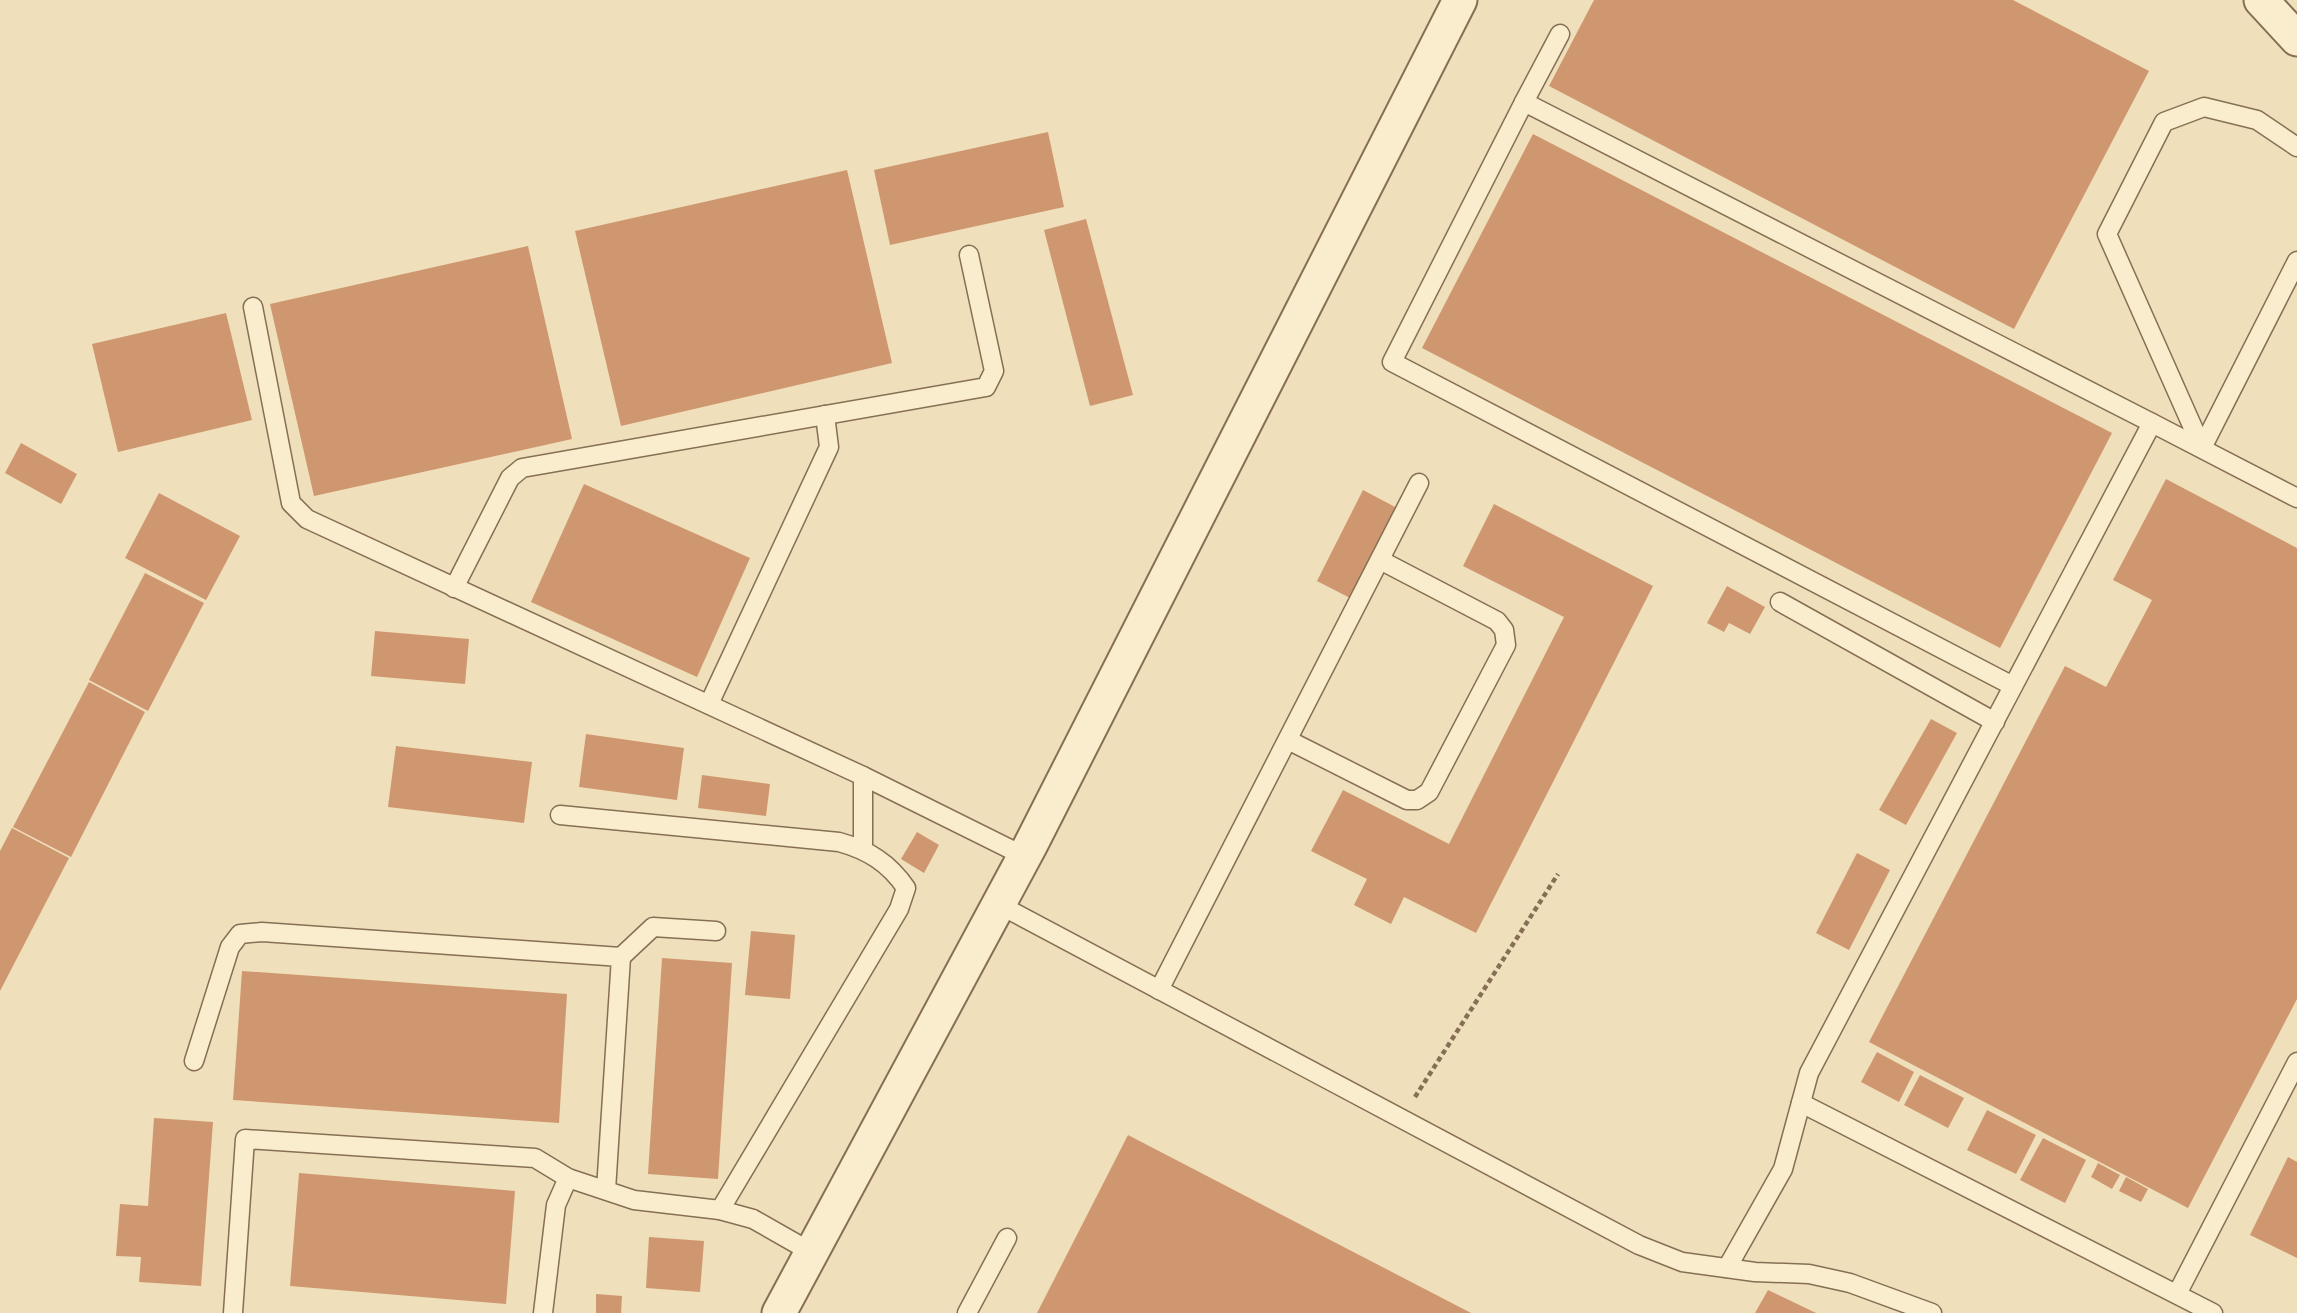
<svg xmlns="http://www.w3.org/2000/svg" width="2297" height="1313" font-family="'Roboto Serif',serif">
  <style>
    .building { fill: #cf976f }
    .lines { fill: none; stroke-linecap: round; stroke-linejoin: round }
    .service-casing { stroke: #866f54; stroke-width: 21 }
    .minor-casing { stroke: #866f54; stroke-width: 37 }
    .path { stroke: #866f54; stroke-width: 4.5; stroke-dasharray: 5 3.5; stroke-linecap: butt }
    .service { stroke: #faedce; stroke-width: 18 }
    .minor { stroke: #faedce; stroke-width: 33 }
  </style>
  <rect width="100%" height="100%" fill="#efdfbb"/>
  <g class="building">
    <path d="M1594 0H2013L2149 71 2014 329 1549 86Z"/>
    <path d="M1048 132 1064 207 890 245 874 170Z"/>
    <path d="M1533 134 2112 433 2000 648 1422 348Z"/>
    <path d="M847 170 892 363 621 426 575 231Z"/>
    <path d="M1086 219 1133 395 1090 406 1044 230Z"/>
    <path d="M528 246 572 439 314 496 270 304Z"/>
    <path d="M226 313 252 420 118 452 92 344Z"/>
    <path d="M21 443 77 474 61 504 5 473Z"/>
    <path d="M2166 479 2297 548V999L2188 1208 1869 1042 2065 666 2106 687 2152 600 2113 580Z"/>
    <path d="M584 484 750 558 697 677 531 602Z"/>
    <path d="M1363 490 1397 508 1352 599 1317 581Z"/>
    <path d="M159 493 240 536 206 600 125 558Z"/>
    <path d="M1494 504 1653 586 1476 933 1404 897 1391 924 1354 905 1367 879 1311 851 1343 790 1449 844 1564 617 1463 566Z"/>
    <path d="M145 573 204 603 148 711 89 680Z"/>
    <path d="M1727 586 1765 607 1750 634 1729 623 1724 632 1707 623Z"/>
    <path d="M375 631 469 639 465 684 371 676Z"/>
    <path d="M89 682 145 712 71 857 13 827Z"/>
    <path d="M1931 719 1957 733 1906 825 1879 810Z"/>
    <path d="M586 734 684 748 677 800 579 787Z"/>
    <path d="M396 746 532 762 524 823 388 807Z"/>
    <path d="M702 775 770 784 766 816 698 808Z"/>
    <path d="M12 828 69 858 0 991V851Z"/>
    <path d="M917 832 939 845 924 873 901 859Z"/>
    <path d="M1857 853 1890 870 1849 950 1816 933Z"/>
    <path d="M751 931 795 935 790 999 745 995Z"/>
    <path d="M662 958 732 963 718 1179 648 1174Z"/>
    <path d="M242 971 567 994 559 1123 233 1100Z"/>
    <path d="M1877 1052 1914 1072 1899 1102 1861 1082Z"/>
    <path d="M1920 1075 1964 1098 1948 1128 1904 1105Z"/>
    <path d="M1987 1110 2036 1135 2016 1174 1967 1150Z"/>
    <path d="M154 1118 213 1122 201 1286 139 1282 141 1257 116 1256 120 1204 148 1206Z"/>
    <path d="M1128 1135 1471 1313H1037Z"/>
    <path d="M2043 1138 2086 1160 2065 1203 2020 1180Z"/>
    <path d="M2288 1157 2297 1162V1258L2250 1235Z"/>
    <path d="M2098 1163 2120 1175 2112 1189 2091 1177Z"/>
    <path d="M299 1173 515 1191 506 1304 290 1286Z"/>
    <path d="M2126 1177 2148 1189 2141 1202 2119 1191Z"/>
    <path d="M649 1237 704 1241 700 1292 646 1288Z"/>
    <path d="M1768 1290 1816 1313H1755Z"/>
    <path d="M596 1294 622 1296 621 1313H596Z"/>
  </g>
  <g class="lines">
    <defs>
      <g id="service">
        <path d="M1524 102 1560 34"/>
        <path d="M253 307 291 503 307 519 863 776 1024 856"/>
        <path d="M2202 448 2107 234 2164 122 2204 107 2257 120 2297 147"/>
        <path d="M2202 448 2297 261"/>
        <path d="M454 588 510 478 522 468 986 387 994 371 969 255"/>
        <path d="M1780 602 1995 722"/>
        <path d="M2013 686 1392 362 1524 102 2152 423"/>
        <path d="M709 704 829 447 825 415"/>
        <path d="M1288 740 1407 800H1417L1429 792 1506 645 1504 630 1497 621 1380 560"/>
        <path d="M560 815 839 842C868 850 889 863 906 888L899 909 720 1210"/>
        <path d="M863 848V776"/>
        <path d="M998 904 1639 1245 1682 1262 1755 1272 1809 1274 1850 1283 1932 1313"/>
        <path d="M621 957 653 927 716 931"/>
        <path d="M1159 990 1419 483"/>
        <path d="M194 1061 230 947 240 934 262 932 621 957 606 1190"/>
        <path d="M1801 1103 2213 1313"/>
        <path d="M1727 1268 1783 1169 1809 1073 2152 423 2297 498"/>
        <path d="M2177 1294 2297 1062"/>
        <path d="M233 1313 245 1139 535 1158 568 1178 634 1200 720 1210 753 1219 811 1252"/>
        <path d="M543 1313 556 1205 568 1178"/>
        <path d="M967 1313 1007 1238"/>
      </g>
      <g id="minor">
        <path d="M2261 0 2297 39"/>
        <path d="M779 1313 1030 846 1460 0"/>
      </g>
    </defs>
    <use href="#service" class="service-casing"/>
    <use href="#minor" class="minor-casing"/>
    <path class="path" d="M1415 1097 1558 874"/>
    <use href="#service" class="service"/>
    <use href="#minor" class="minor"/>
  </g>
</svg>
